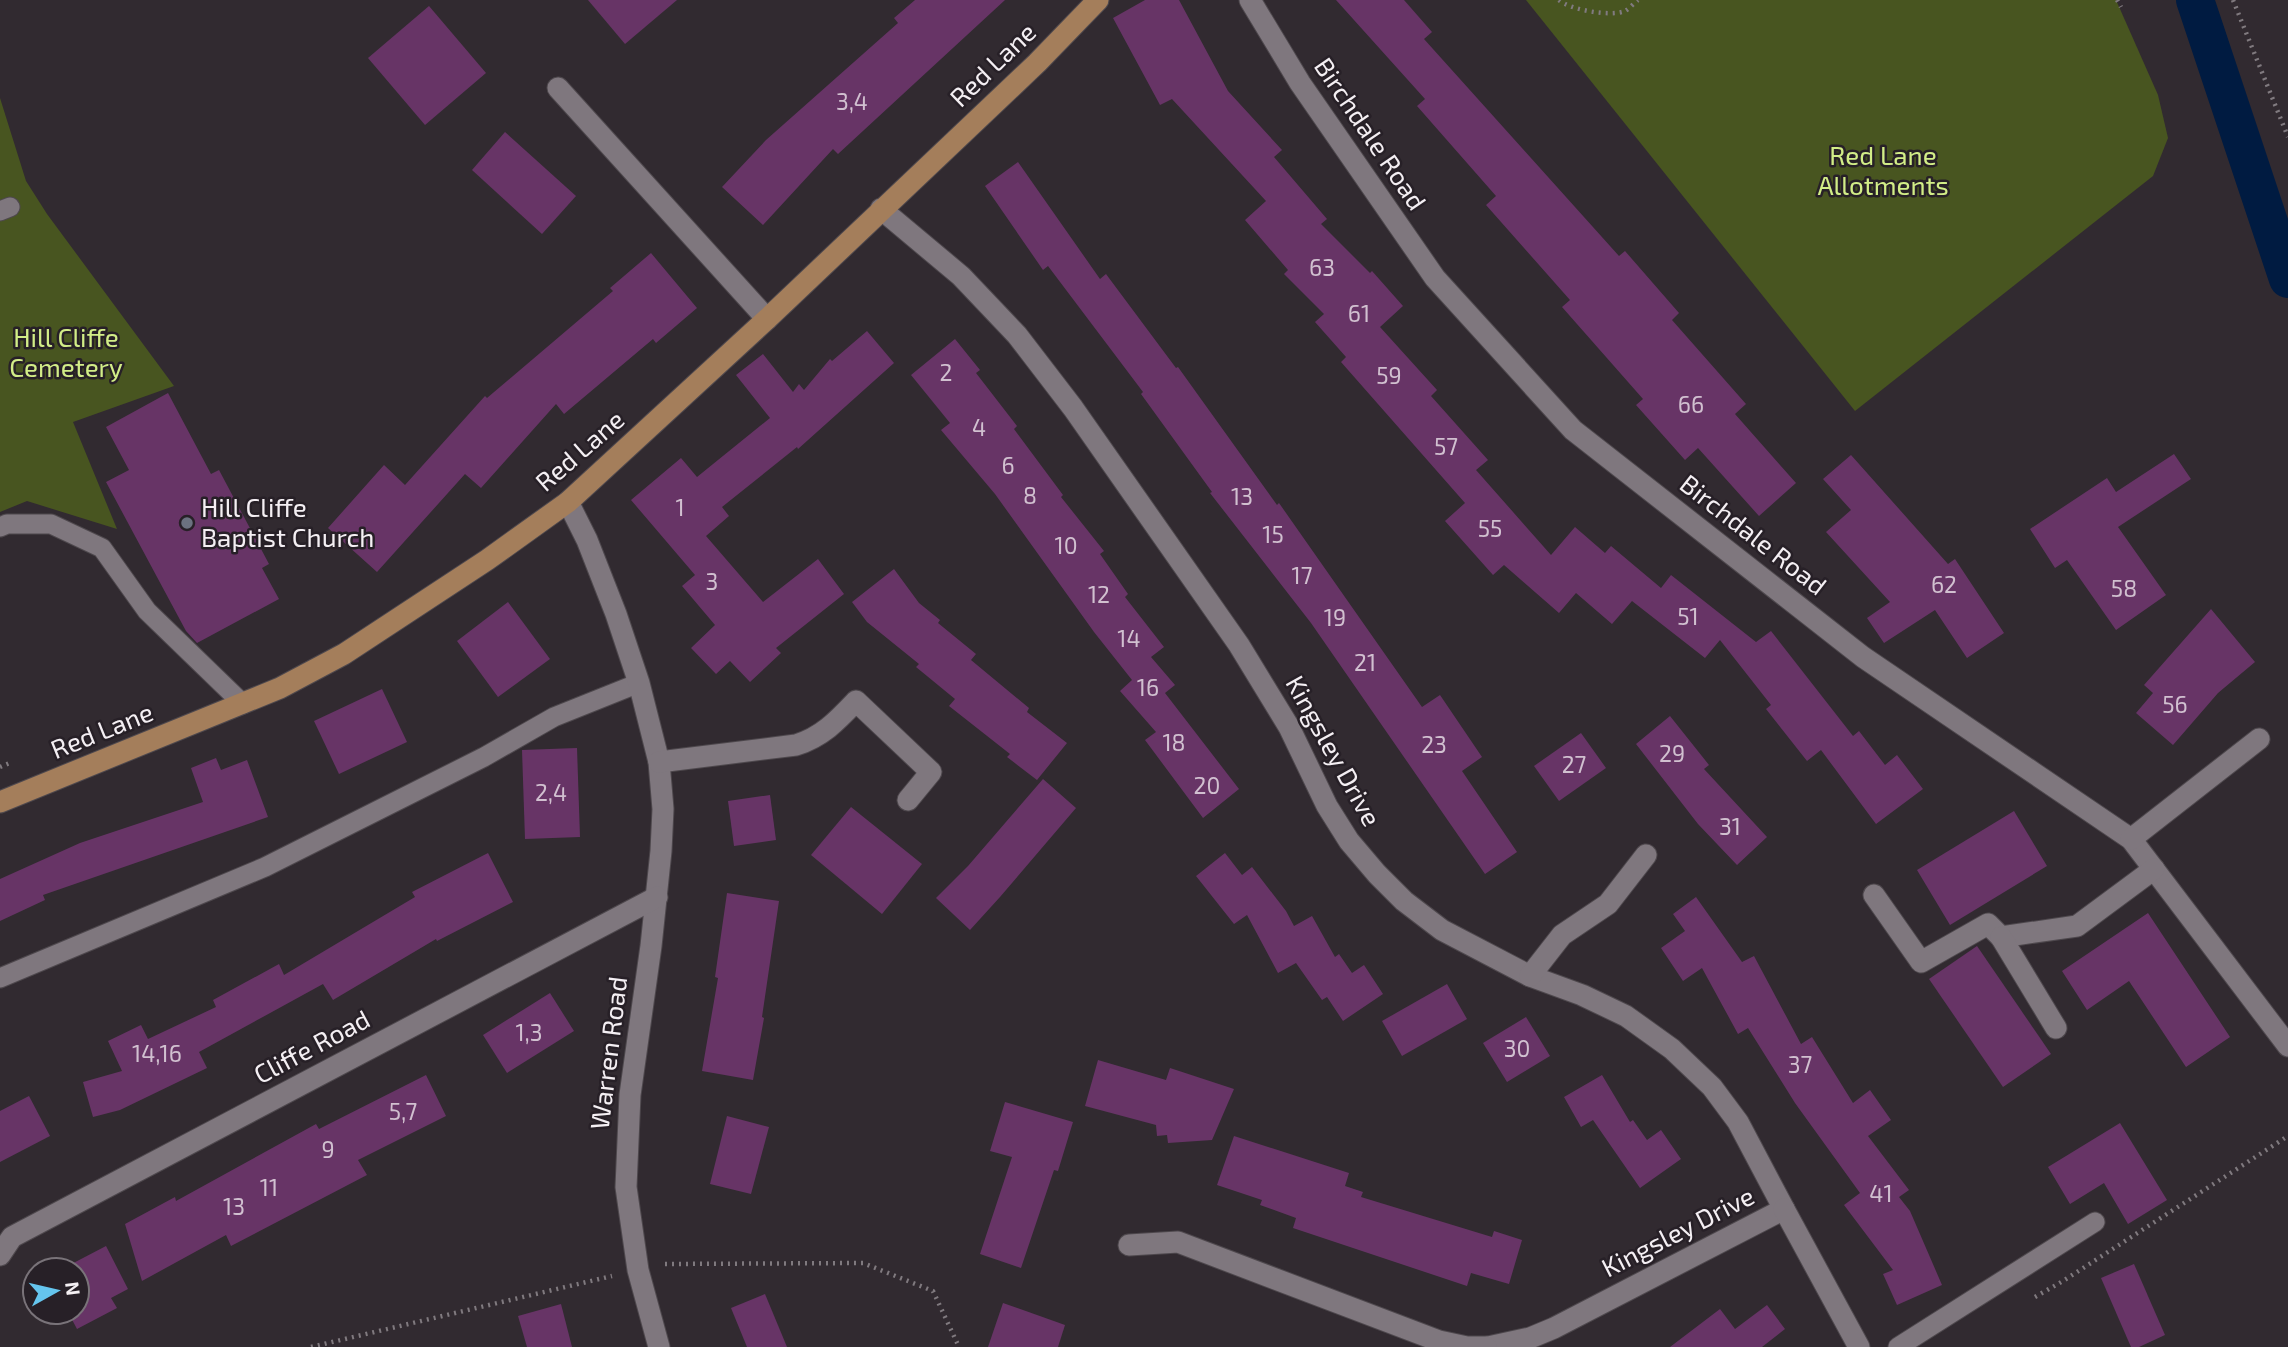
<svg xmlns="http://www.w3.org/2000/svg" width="2288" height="1347" font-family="'Exo 2',sans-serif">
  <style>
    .green { fill: #485520 }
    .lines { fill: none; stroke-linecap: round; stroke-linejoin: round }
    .canal { stroke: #001b41; stroke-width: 38 }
    .building { fill: #673466 }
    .lane-casing { stroke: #4e484d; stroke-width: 21 }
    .street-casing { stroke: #4e484d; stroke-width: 23 }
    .secondary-casing { stroke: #4e484d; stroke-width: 23 }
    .path { stroke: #807a7f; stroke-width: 4.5; stroke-dasharray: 2 5; stroke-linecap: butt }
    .lane { stroke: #7f777e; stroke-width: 19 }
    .street { stroke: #7f777e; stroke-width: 21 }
    .secondary { stroke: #a47e5b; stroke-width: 21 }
    .worship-dot { fill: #6b7280; stroke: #272027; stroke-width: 2.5 }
    .labels { text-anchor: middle; stroke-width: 5; stroke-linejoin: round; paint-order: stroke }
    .number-label { font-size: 23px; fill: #d1c0d0 }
    .street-label { font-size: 26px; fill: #f4eff3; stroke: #272027 }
    .park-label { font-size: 26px; fill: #d2ed87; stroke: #272027 }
    .poi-label { font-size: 26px; fill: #f4eff3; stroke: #272027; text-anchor: start }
  </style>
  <rect width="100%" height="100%" fill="#312a30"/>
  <g class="green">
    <path d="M1526 0H2116L2158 95 2168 138 2153 176 1855 411Z"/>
    <path d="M0 98 26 181 47 214 174 386 73 422 117 529 27 501 0 512Z"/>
  </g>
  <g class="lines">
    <path class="canal" d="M2195 0 2288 279"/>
  </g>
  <g class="building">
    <path d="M588 0H677L625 44Z"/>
    <path d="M915 0H1005L838 154 833 149 763 225 722 187 766 140 898 23 894 18Z"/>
    <path d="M1145 0H1179L1228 91 1282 150 1274 157 1327 219 1321 224 1370 273 1372 271 1403 306 1380 327 1437 390 1431 396 1488 460 1476 470 1551 555 1575 527 1605 553 1611 546 1661 588 1671 575 1756 642 1771 631 1853 736 1859 731 1885 765 1897 755 1923 789 1876 824 1821 750 1807 761 1766 709 1771 705 1720 640 1705 658 1632 601 1612 624 1576 593 1559 613 1504 565 1493 575 1445 521 1465 503 1341 362 1346 357 1315 322 1324 314 1284 274 1288 270 1245 220 1266 201 1172 99 1160 105 1113 18Z"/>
    <path d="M1336 0H1404L1432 32 1424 39 1619 256 1625 251 1679 313 1672 320 1746 404 1735 414 1796 483 1759 516 1698 448 1685 460 1636 405 1643 399 1562 307 1570 300 1486 205 1496 196 1417 106 1425 99Z"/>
    <path d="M429 6 486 73 425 125 368 58Z"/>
    <path d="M505 132 576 196 542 234 472 170Z"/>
    <path d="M1018 162 1100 279 1106 274 1176 368 1178 367 1277 505 1279 503 1422 707 1440 695 1482 757 1462 771 1517 852 1485 874 1311 623 1210 493 1212 492 1141 394 1143 392 1048 266 1043 270 985 186Z"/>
    <path d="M651 253 697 308 656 343 653 339 564 414 556 404 481 488 465 474 377 572 328 528 384 465 405 485 485 396 487 398 613 291 610 288Z"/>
    <path d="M867 331 894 363 798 449 797 447 722 507 729 516 706 536 763 602 818 559 844 594 776 648 781 653 750 682 730 661 716 674 691 648 715 625 682 586 695 575 631 500 681 458 697 477 770 418 736 375 763 354 793 392 799 384 804 390 830 359 832 361Z"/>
    <path d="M955 339 980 370 976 373 1017 426 1014 429 1063 495 1061 497 1104 551 1100 554 1128 594 1125 597 1164 647 1151 657 1175 685 1165 693 1239 789 1203 818 1145 740 1156 732 1120 691 1132 680 1094 632 995 494 941 430 950 423 911 375Z"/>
    <path d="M168 393 211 474 219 470 269 564 262 568 279 599 197 643 186 631 106 482 129 470 106 427Z"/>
    <path d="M2174 454 2191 479 2118 527 2166 595 2116 630 2067 560 2055 568 2030 529 2107 478 2116 492Z"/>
    <path d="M1851 455 1948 564 1955 559 2004 633 1967 658 1935 610 1884 643 1867 618 1890 602 1826 532 1851 510 1823 479Z"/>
    <path d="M894 569 919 603 940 620 938 623 976 654 971 660 1029 708 1027 712 1067 743 1037 780 1007 757 1010 754 949 706 955 699 916 667 919 664 867 622 852 602Z"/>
    <path d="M508 602 550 659 498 697 457 641Z"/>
    <path d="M2211 609 2255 662 2218 693 2173 745 2136 713 2153 693 2144 685Z"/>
    <path d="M382 689 407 742 339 774 314 721Z"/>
    <path d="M1670 716 1709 765 1704 769 1767 837 1737 865 1698 824 1636 744Z"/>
    <path d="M1581 733 1606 768 1559 801 1534 766Z"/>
    <path d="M577 748 580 837 525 839 522 750Z"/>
    <path d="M216 758 221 770 247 760 268 817 43 895 45 900 0 921V879L80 843 203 802 191 768Z"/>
    <path d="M1043 779 1076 808 1000 897 970 930 936 898 968 866Z"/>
    <path d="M770 795 776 840 734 846 728 801Z"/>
    <path d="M851 807 922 864 882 914 811 855Z"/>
    <path d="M2014 811 2047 866 1950 925 1917 870Z"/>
    <path d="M488 853 513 902 437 941 436 939 333 1000 323 984 199 1052 207 1068 120 1110 93 1117 83 1082 122 1071 108 1041 141 1025 148 1039 216 1007 213 1000 279 964 284 975 415 897 412 892Z"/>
    <path d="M1225 853 1242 875 1252 867 1286 911 1294 926 1312 916 1335 957 1339 954 1352 973 1364 965 1383 994 1343 1021 1327 997 1322 1000 1296 963 1278 973 1247 915 1234 924 1196 876Z"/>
    <path d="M727 893 779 901 762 1017 764 1018 753 1080 702 1071 718 978 715 977Z"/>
    <path d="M1696 897 1742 962 1754 956 1801 1044 1812 1037 1853 1103 1870 1090 1891 1120 1868 1136 1909 1190 1899 1197 1910 1211 1942 1285 1897 1305 1883 1274 1893 1270 1844 1205 1860 1193 1795 1103 1748 1028 1738 1034 1702 968 1683 981 1661 948 1685 931 1673 914Z"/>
    <path d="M2148 913 2230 1037 2186 1067 2129 981 2087 1010 2062 971Z"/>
    <path d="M1977 946 2051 1054 2003 1087 1929 979Z"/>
    <path d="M1447 984 1467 1019 1402 1056 1382 1021Z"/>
    <path d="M550 993 574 1031 507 1073 483 1035Z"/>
    <path d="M1526 1017 1550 1056 1507 1082 1483 1043Z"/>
    <path d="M1098 1060 1166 1080 1170 1068 1234 1089 1212 1140 1168 1143 1167 1135 1157 1136 1156 1125 1085 1106Z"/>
    <path d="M426 1075 446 1116 358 1160 367 1175 231 1246 226 1235 142 1281 125 1224 175 1197 176 1201 316 1124 319 1129Z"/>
    <path d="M1602 1075 1630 1122 1633 1120 1647 1140 1661 1130 1681 1159 1640 1188 1593 1120 1581 1127 1564 1097Z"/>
    <path d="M29 1096 50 1136 0 1162V1111Z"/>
    <path d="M1005 1102 1073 1122 1058 1171 1054 1170 1021 1268 980 1254 1012 1157 990 1151Z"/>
    <path d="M727 1116 769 1127 751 1194 710 1184Z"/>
    <path d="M2120 1123 2167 1200 2128 1224 2104 1183 2070 1204 2048 1167Z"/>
    <path d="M1234 1136 1349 1173 1345 1186 1363 1192 1361 1197 1492 1237 1494 1231 1522 1240 1509 1284 1471 1273 1467 1286 1293 1228 1296 1218 1260 1205 1262 1200 1217 1185Z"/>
    <path d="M106 1246 128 1289 111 1298 117 1308 77 1329 68 1312H77V1270H60Z"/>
    <path d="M2134 1264 2165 1335 2139 1347H2131L2101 1278Z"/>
    <path d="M765 1294 787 1347H747L731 1308Z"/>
    <path d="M1003 1303 1065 1325 1058 1347H988Z"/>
    <path d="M561 1304 572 1347H527L518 1316Z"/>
    <path d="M1767 1305 1785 1329 1762 1347H1670L1720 1309 1735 1329Z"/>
  </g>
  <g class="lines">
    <defs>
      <g id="lane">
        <path d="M0 211 10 207"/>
        <path d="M0 527 7 524H51L102 548 147 611 243 704"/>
        <path d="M0 978 265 867 484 757 554 717 639 683"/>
        <path d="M1898 1347 2095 1222"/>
      </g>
      <g id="street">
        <path d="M1250 0 1300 83 1435 278 1573 430 1863 657 2131 839 2288 1046"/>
        <path d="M558 88 767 319"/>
        <path d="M881 209 961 276 1017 335 1073 408 1239 645 1289 727 1327 806 1349 841 1377 874 1404 901 1442 930 1530 976 1582 995 1626 1016 1672 1049 1712 1087 1738 1122 1784 1209 1554 1328 1530 1338 1488 1347"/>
        <path d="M568 502 587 540 616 614 639 683 659 762 663 809 661 851 651 946 630 1095 626 1187 638 1270 659 1347"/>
        <path d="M659 762 796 745C822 737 837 721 856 701L931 772 908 800"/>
        <path d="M2131 839 2259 739"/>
        <path d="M1874 895 1921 962 1988 924 2001 937 2077 926 2154 869"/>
        <path d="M2001 937 2056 1028"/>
        <path d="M1530 976 1562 935 1608 904 1646 855"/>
        <path d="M1784 1209 1859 1347"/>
        <path d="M1129 1245 1178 1242 1439 1341 1467 1347H1486"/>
        <path d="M0 1255 12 1237 657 897"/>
      </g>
      <path id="secondary" d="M0 802 280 688 344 654 487 560 568 502 767 319 1037 63 1098 0"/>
    </defs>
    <use href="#lane" class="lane-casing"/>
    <use href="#street" class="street-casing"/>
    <use href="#secondary" class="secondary-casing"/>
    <g class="path">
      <path d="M1559 0C1570 10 1611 17 1625 11 1629 9 1634 3 1638 0"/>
      <path d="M2117 0 2121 7"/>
      <path d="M2233 0 2288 137"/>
      <path d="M0 767 12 762"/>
      <path d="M665 1264 863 1263 933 1291 959 1347"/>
      <path d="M2035 1297 2063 1281 2288 1136"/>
      <path d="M311 1347 612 1276"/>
    </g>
    <use href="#lane" class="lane"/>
    <use href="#street" class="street"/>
    <use href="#secondary" class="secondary"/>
  </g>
  <circle class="worship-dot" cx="187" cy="523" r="7"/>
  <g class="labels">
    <g class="number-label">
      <text x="852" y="110">3,4</text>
      <text x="1322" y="276">63</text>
      <text x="1359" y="322">61</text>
      <text x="946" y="381">2</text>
      <text x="1389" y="384">59</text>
      <text x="1691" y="413">66</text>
      <text x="979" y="436">4</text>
      <text x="1446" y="455">57</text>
      <text x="1008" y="474">6</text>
      <text x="1030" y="504">8</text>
      <text x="1242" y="505">13</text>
      <text x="680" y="516">1</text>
      <text x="1490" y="537">55</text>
      <text x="1273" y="543">15</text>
      <text x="1066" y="554">10</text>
      <text x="1302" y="584">17</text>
      <text x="712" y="590">3</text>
      <text x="1944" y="593">62</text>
      <text x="2124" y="597">58</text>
      <text x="1099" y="603">12</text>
      <text x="1688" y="625">51</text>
      <text x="1335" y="626">19</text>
      <text x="1129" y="647">14</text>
      <text x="1365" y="671">21</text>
      <text x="1148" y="696">16</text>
      <text x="2175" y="713">56</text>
      <text x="1174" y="751">18</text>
      <text x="1434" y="753">23</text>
      <text x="1672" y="762">29</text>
      <text x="1574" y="773">27</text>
      <text x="1207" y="794">20</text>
      <text x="551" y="801">2,4</text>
      <text x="1730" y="835">31</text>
      <text x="529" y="1041">1,3</text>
      <text x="1517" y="1057">30</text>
      <text x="157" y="1062">14,16</text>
      <text x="1800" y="1073">37</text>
      <text x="403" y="1120">5,7</text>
      <text x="328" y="1158">9</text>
      <text x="269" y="1196">11</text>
      <text x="1881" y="1202">41</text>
      <text x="234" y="1215">13</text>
    </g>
    <g class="street-label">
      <text transform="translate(993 65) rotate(-44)" y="9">Red Lane</text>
      <text transform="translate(1370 134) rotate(56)" y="9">Birchdale Road</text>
      <text transform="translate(580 451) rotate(-41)" y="9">Red Lane</text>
      <text transform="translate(1753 535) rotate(38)" y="9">Birchdale Road</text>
      <text transform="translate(102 731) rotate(-22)" y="9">Red Lane</text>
      <text transform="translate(1333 751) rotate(61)" y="9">Kingsley Drive</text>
      <text transform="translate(312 1047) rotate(-28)" y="9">Cliffe Road</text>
      <text transform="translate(609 1053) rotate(-83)" y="9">Warren Road</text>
      <text transform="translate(1678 1232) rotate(-27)" y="9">Kingsley Drive</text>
    </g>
    <g class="park-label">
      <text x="1883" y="165">Red Lane<tspan x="1883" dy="30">Allotments</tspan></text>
      <text x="66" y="347">Hill Cliffe<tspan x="66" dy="30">Cemetery</tspan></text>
    </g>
    <g class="poi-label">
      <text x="201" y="517">Hill Cliffe<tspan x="201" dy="30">Baptist Church</tspan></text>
    </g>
  </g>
  <g transform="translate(56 1291) rotate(82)"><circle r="33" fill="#272027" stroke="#797379" stroke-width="2"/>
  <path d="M0-5L12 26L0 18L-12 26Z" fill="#65c5ee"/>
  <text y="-10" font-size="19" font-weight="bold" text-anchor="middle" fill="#f4eff3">N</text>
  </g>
</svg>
